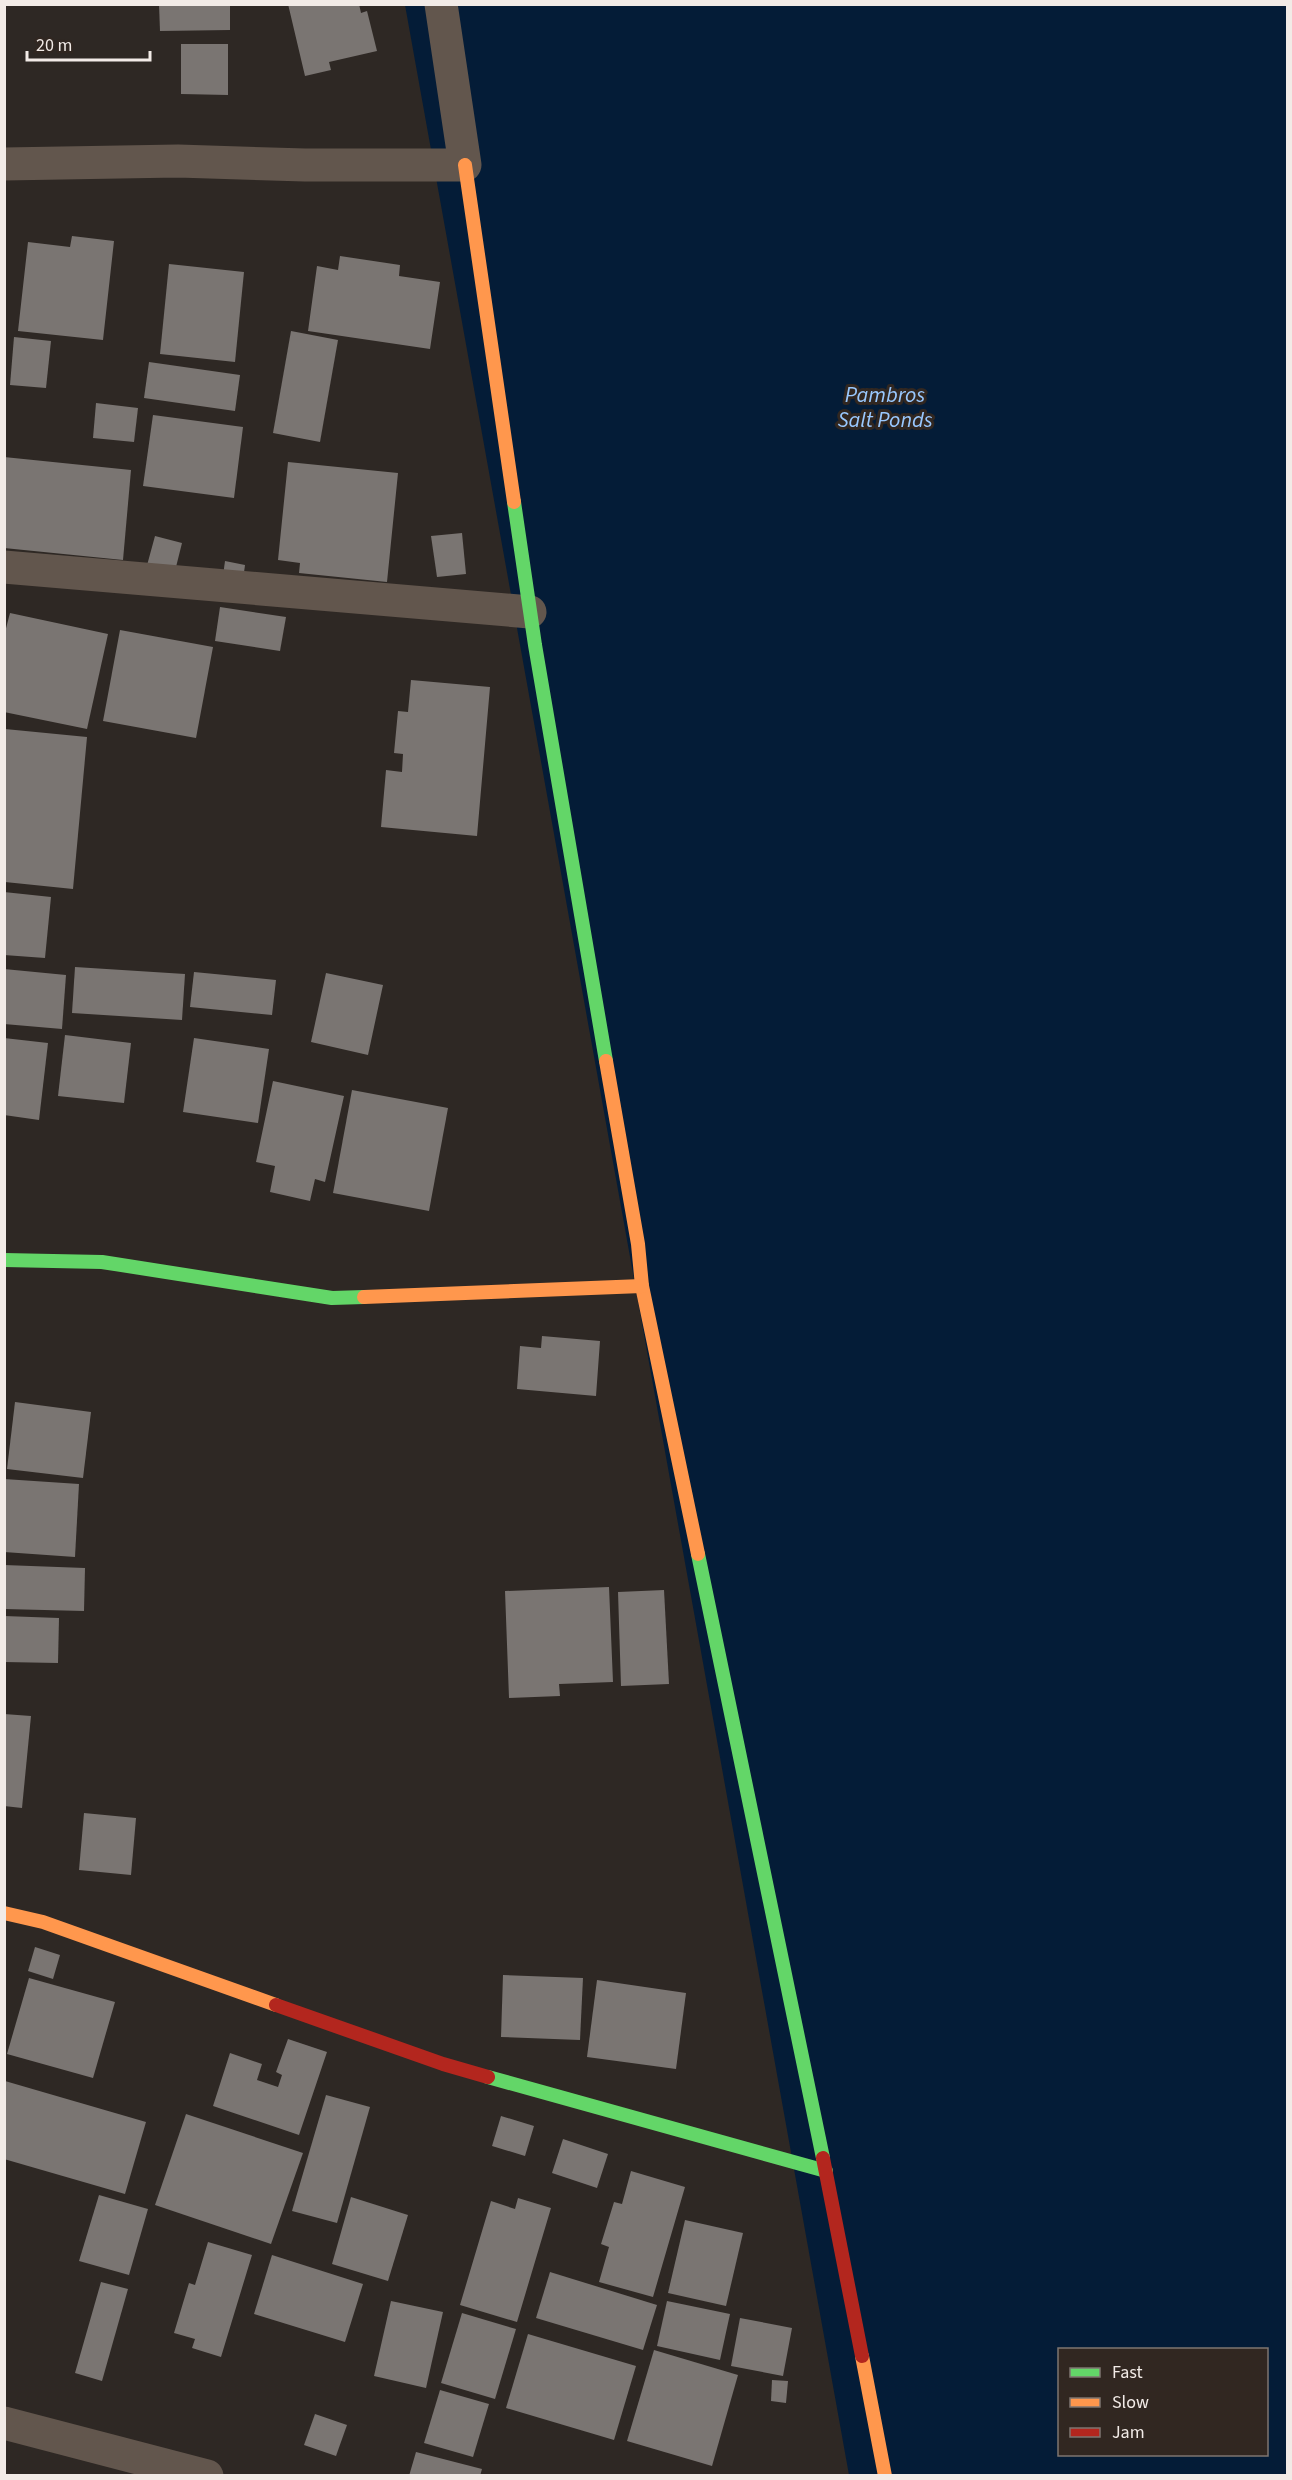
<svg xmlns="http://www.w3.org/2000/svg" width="1292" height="2480" font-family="'Source Sans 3',sans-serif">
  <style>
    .water { fill: #041c37; fill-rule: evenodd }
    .building { fill: #7a7572 }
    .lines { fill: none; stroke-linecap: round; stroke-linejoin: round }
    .street { stroke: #62564d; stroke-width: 33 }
    .fast { stroke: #63d668; stroke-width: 14 }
    .slow { stroke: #ff974d; stroke-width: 14 }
    .jam { stroke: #b3261e; stroke-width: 14 }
    .labels { text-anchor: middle; stroke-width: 6; stroke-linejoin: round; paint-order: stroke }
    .water-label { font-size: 22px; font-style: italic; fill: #99c8fe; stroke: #312721 }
  </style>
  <rect width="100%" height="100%" fill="#2e2824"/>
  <path class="water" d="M405 5H1287V2475H849ZM1060 2350H1266V2454H1060Z"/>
  <g class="building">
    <path d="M159 4H230V30L160 31Z"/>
    <path d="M288 4H359L361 13 367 11 377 51 329 62 331 70 305 76Z"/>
    <path d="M181 44H228V95L181 94Z"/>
    <path d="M72 236 114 241 103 340 18 331 28 242 70 247Z"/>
    <path d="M340 256 400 265 399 276 440 282 430 349 308 331 317 266 338 270Z"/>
    <path d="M169 264 244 272 235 362 160 354Z"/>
    <path d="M291 331 338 340 320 442 273 433Z"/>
    <path d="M14 337 51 341 46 388 10 385Z"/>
    <path d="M149 362 240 375 235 411 144 398Z"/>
    <path d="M96 403 138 408 134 442 93 438Z"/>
    <path d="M153 415 243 427 234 498 143 486Z"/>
    <path d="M4 457 131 470 123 560 4 548Z"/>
    <path d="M288 462 398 473 387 582 299 573 300 563 278 560Z"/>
    <path d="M462 533 466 574 437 577 431 536Z"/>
    <path d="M155 536 182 543 174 575 146 569Z"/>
    <path d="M225 561 245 565 243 580 223 576Z"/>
    <path d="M220 607 286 617 280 651 215 641Z"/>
    <path d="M10 613 108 634 87 729 4 712V636Z"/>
    <path d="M120 630 213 647 196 738 103 721Z"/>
    <path d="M411 680 490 687 477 836 381 827 386 770 402 772 403 754 394 753 398 711 408 712Z"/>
    <path d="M5 729 87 737 73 889 5 882Z"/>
    <path d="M4 892 51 897 45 958 4 955Z"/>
    <path d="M75 967 185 974 182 1020 72 1013Z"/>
    <path d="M4 969 66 975 62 1029 4 1024Z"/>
    <path d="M194 972 276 980 272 1015 190 1007Z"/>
    <path d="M326 973 383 985 368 1055 311 1042Z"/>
    <path d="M65 1035 131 1043 124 1103 58 1096Z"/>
    <path d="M4 1038 48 1043 39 1120 4 1115Z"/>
    <path d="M194 1038 269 1049 258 1123 183 1112Z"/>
    <path d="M273 1081 344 1096 325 1182 315 1179 310 1201 270 1192 275 1166 256 1162Z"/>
    <path d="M352 1090 448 1108 429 1211 333 1193Z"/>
    <path d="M542 1336 600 1341 596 1396 517 1389 520 1346 541 1348Z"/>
    <path d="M15 1402 91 1412 83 1478 7 1469Z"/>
    <path d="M4 1479 79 1484 75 1557 4 1552Z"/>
    <path d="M4 1565 85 1568 84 1611 4 1609Z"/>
    <path d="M609 1587 613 1682 559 1684 560 1696 509 1698 505 1591Z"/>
    <path d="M664 1590 669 1684 621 1686 618 1592Z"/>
    <path d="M4 1616 59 1618 58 1663 4 1662Z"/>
    <path d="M4 1714 31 1716 22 1808 4 1806Z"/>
    <path d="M84 1813 136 1818 131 1875 79 1870Z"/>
    <path d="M35 1947 60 1955 53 1979 28 1971Z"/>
    <path d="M503 1975 583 1978 580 2040 501 2037Z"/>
    <path d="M29 1978 115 2002 93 2078 7 2054Z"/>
    <path d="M597 1980 686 1993 676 2069 587 2057Z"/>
    <path d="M288 2039 327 2052 299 2135 213 2106 230 2053 262 2064 257 2080 278 2087 282 2075 276 2072Z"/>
    <path d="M5 2081 146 2122 125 2194 4 2159Z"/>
    <path d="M326 2095 370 2107 337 2223 292 2211Z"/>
    <path d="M186 2114 303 2153 271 2244 155 2205Z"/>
    <path d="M501 2116 534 2126 525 2156 492 2146Z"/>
    <path d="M563 2139 608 2154 597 2188 552 2173Z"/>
    <path d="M631 2171 685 2187 653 2297 599 2282 609 2247 601 2244 614 2202 622 2204Z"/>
    <path d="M99 2195 148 2209 129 2275 79 2261Z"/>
    <path d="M351 2197 408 2215 388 2281 332 2264Z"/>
    <path d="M518 2198 551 2208 517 2322 460 2305 491 2201 515 2209Z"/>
    <path d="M685 2220 743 2233 726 2306 668 2293Z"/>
    <path d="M208 2242 252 2255 221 2357 192 2348 195 2339 174 2333 189 2283 195 2285Z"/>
    <path d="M272 2255 363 2284 345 2342 254 2314Z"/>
    <path d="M550 2272 657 2305 643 2350 536 2318Z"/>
    <path d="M101 2282 128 2289 102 2381 75 2373Z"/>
    <path d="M391 2301 443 2312 426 2388 374 2376Z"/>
    <path d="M667 2301 730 2314 720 2360 657 2346Z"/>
    <path d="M462 2313 516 2329 495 2399 441 2383Z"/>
    <path d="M740 2318 792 2328 783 2376 731 2366Z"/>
    <path d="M528 2334 636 2366 614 2440 506 2408Z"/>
    <path d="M654 2350 738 2375 712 2466 627 2441Z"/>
    <path d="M772 2380 788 2381 786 2403 771 2401Z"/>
    <path d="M440 2390 489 2404 473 2457 424 2443Z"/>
    <path d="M315 2414 347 2425 336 2456 304 2445Z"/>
    <path d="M416 2452 482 2469 480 2476H409Z"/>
  </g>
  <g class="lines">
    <g class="street">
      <path d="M4 164 178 161 305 165H465L441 4"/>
      <path d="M4 567 530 612"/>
      <path d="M4 2423 207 2476"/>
    </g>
    <g class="fast">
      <path d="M514 502 535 645 606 1061"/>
      <path d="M4 1260 102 1262 332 1298 364 1297"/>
      <path d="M698 1554 823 2158"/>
      <path d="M488 2077 826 2171"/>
    </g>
    <g class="slow">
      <path d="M465 165 514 502"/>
      <path d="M606 1061 638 1244 642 1286 698 1554"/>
      <path d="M364 1297 642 1286"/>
      <path d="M4 1913 43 1922 276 2005"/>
      <path d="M862 2356 885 2476"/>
    </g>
    <g class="jam">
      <path d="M276 2005 443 2064 488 2077"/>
      <path d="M823 2158 862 2356"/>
    </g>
  </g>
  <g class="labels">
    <g class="water-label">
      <text x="885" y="402">Pambros<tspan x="885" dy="25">Salt Ponds</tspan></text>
    </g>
  </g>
  <rect width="1292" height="2480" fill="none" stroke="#f2ebe7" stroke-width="12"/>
  <rect x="1058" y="2348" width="210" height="108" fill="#312721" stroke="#7e7570" stroke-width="1.5"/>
  <rect x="1070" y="2368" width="30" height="9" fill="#63d668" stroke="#7e7570" stroke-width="1.5"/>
  <text x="1112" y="2378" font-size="18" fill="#f2ebe7">Fast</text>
  <rect x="1070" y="2398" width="30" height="9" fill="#ff974d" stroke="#7e7570" stroke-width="1.5"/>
  <text x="1112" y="2408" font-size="18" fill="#f2ebe7">Slow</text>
  <rect x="1070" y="2428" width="30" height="9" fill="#b3261e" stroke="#7e7570" stroke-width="1.5"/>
  <text x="1112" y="2438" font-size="18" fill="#f2ebe7">Jam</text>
  <path d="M27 51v9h123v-9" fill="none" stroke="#f2ebe7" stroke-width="3"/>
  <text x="36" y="51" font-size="18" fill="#f2ebe7" stroke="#312721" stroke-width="4.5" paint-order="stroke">20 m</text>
</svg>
